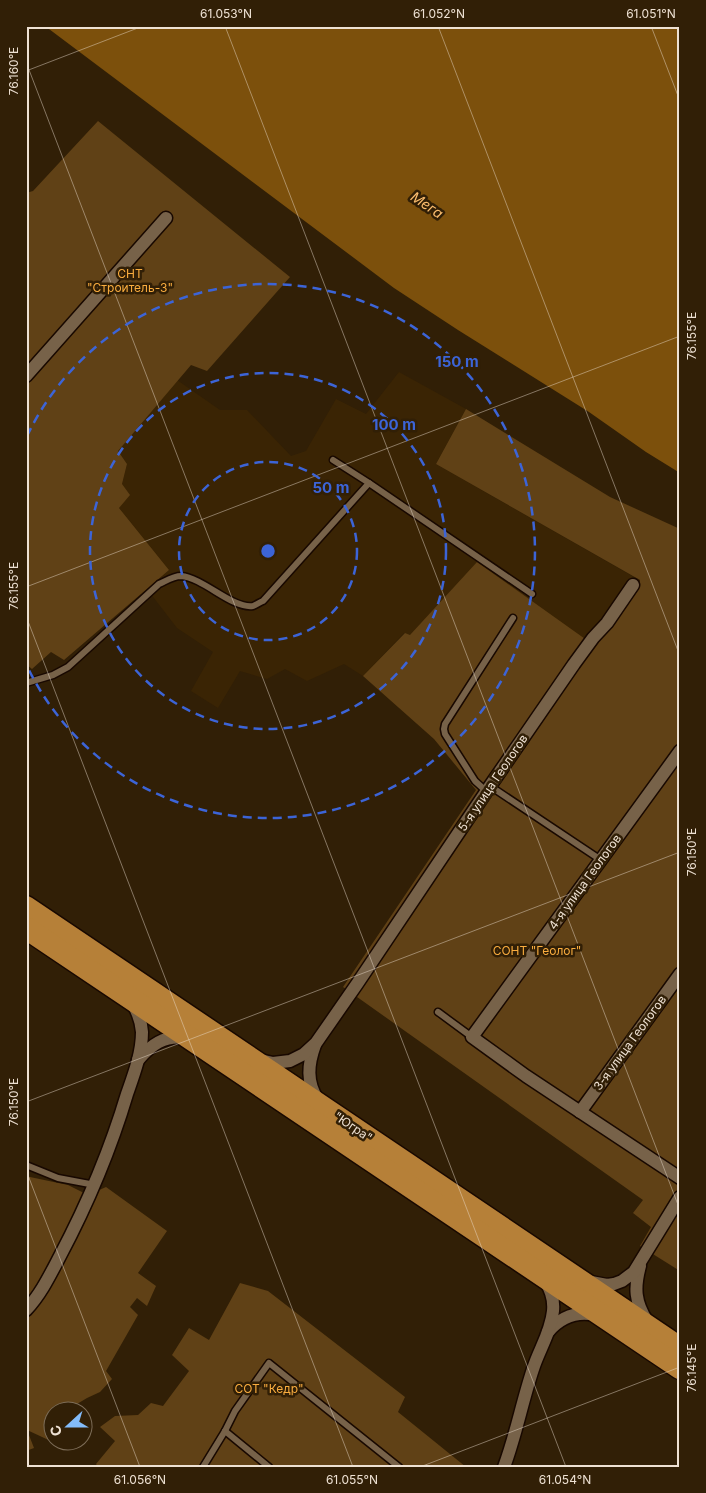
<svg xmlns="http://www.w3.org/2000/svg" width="706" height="1493" font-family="Inter,sans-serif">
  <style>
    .built { fill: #3a2404 }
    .green { fill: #604116 }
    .water { fill: #7c500c }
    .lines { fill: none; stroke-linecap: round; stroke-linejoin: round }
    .lane-casing { stroke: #180800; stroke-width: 9 }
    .street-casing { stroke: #180800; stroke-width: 15 }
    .highway-casing { stroke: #180800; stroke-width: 25 }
    .lane { stroke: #776249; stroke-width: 6 }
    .street { stroke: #776249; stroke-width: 12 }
    .highway { stroke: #b68038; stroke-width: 22 }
    .ticks { fill: none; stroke: #eee1d3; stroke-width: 1; stroke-opacity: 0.45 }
    .ring { fill: none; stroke: #3c64d7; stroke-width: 2.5; stroke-dasharray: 9 6 }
    .labels { text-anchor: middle; stroke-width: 5; stroke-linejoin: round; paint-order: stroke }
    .park-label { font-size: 12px; fill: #faad3f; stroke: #311f06 }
    .street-label { font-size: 12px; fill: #eee1d3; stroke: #311f06 }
    .water-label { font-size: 14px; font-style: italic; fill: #fabc6d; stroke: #311f06 }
    .centre { fill: #3c64d7; stroke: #311f06; stroke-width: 2.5 }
    .ring-label { font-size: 15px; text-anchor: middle; font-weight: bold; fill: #3c64d7; stroke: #311f06; stroke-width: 5; stroke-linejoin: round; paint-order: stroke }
    .neatline { fill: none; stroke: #eee1d3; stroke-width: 2 }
    .ticks-label { font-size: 12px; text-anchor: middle; fill: #eee1d3 }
  </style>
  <rect width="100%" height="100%" fill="#311f06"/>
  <path class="built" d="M399 372 466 409 436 464 641 581 639 589 595 646 410 635 404 633 363 676 344 664 307 681 285 669 267 679 240 671 218 708 191 691 213 652 177 628 147 589 169 570 119 508 122 484 127 464 118 451 177 380 220 410H247L291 456 306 451 336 399 366 414Z"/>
  <g class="green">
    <path d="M98 121 290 277 207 371 191 365 118 451 127 464 122 484 130 495 119 508 169 570 64 660 51 652 32 669 26 664V193L33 191Z"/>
    <path d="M466 409 610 497 680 529V1271L640 1246 651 1227 633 1213 643 1200 343 987 476 790 434 739 363 676 405 633 410 635 477 562 595 646 639 589 640 580 436 464Z"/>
    <path d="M26 1175 30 1177 68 1185 88 1195 106 1187 167 1231 138 1273 156 1286 147 1306 137 1298 130 1307 138 1315 106 1371 112 1379 100 1392 87 1398 67 1410H52V1440L56 1441 55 1443 27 1430 34 1448 26 1451Z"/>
    <path d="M240 1283 268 1291 405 1397 398 1412 466 1467H98L96 1464 115 1441 100 1427 115 1416 138 1415 151 1403 163 1406 189 1371 172 1355 189 1328 209 1340Z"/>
  </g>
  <path class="water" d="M45 26H680V473L646 452 589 412 458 330 394 288Z"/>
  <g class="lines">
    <defs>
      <g id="lane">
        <path d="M333 460 369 483"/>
        <path d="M26 683 53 675 68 667 159 584C166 581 173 576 181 576 204 578 232 609 253 606 256 605 260 602 263 601L369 483 532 594"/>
        <path d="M490 786 601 860"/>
        <path d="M486 791 475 781 445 734 444 729 445 724 513 618"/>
        <path d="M438 1012 472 1037"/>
        <path d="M26 1165 58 1178 95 1185"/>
        <path d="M225 1431 269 1467"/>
        <path d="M203 1467 225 1431 235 1411 269 1363 399 1467"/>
      </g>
      <g id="street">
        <path d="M26 376 166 218"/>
        <path d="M680 751 472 1037 526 1076 680 1178"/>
        <path d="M315 1045C308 1064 306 1082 318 1100"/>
        <path d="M138 1060C151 1045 164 1035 185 1038"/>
        <path d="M260 1060 273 1063 290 1061 304 1054 316 1043 357 984 490 786 574 664 593 638 607 623 633 585"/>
        <path d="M580 1112 680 974"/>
        <path d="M640 1266C634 1288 635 1302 647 1321"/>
        <path d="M591 1282 607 1285 614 1284 622 1281 634 1272 680 1197"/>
        <path d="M26 1310C41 1294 50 1275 60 1256 88 1203 110 1151 127 1094 134 1074 142 1053 142 1032 141 1021 138 1012 132 1003"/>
        <path d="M548 1332C560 1318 576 1311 595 1315"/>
        <path d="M504 1467C516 1435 522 1402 533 1369 539 1350 551 1332 553 1311 554 1301 551 1290 545 1281"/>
      </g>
      <g id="highway">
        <path d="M26 907 680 1348"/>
        <path d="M26 928 680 1368"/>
      </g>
    </defs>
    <use href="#lane" class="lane-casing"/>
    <use href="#street" class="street-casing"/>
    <use href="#highway" class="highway-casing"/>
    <use href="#lane" class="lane"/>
    <use href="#street" class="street"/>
    <use href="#highway" class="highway"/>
  </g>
  <path class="ticks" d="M225 26 680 1210M438 26 680 656M651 26 680 101M26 62 566 1467M26 71 143 26M26 587 680 336M26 616 353 1467M26 1102 680 852M26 1170 140 1467M420 1467 680 1367"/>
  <g class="ring">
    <circle cx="268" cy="551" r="89"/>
    <circle cx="268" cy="551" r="178"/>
    <path d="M27 436A267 267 0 1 1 27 666"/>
  </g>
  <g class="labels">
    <g class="park-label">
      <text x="130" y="278">СНТ<tspan x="130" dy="14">"Строитель-3"</tspan></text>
      <text x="537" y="955">СОНТ "Геолог"</text>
      <text x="269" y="1393">СОТ "Кедр"</text>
    </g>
    <g class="street-label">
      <text transform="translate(493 783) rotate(-56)" y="4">5-я улица Геологов</text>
      <text transform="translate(585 882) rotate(-54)" y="4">4-я улица Геологов</text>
      <text transform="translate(630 1043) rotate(-54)" y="4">3-я улица Геологов</text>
      <text transform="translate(353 1127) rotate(34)" y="4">"Югра"</text>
    </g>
    <g class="water-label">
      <text transform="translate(427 205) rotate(34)" y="5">Мега</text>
    </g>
  </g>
  <circle cx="268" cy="551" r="8" class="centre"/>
  <g class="ring-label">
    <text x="457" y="367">150 m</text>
    <text x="394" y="430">100 m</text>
    <text x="331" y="493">50 m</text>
  </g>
  <rect width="706" height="1493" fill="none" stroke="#311f06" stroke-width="55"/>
  <g transform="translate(68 1426) rotate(249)"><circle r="24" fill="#311f06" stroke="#7d6d58"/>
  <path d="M0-4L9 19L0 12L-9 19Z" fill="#83bcfb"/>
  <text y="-8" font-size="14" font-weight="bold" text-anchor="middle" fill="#eee1d3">С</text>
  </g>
  <rect x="28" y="28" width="650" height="1438" class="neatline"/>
  <g class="ticks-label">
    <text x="226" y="18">61.053°N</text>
    <text x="439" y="18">61.052°N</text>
    <text x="651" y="18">61.051°N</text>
    <text transform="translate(14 71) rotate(-90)" y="4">76.160°E</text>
    <text transform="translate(692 336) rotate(-90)" y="4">76.155°E</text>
    <text transform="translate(14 586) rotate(-90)" y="4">76.155°E</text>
    <text transform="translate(692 852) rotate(-90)" y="4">76.150°E</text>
    <text transform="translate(14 1102) rotate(-90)" y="4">76.150°E</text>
    <text transform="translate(692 1368) rotate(-90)" y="4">76.145°E</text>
    <text x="140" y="1484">61.056°N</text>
    <text x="352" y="1484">61.055°N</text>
    <text x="565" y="1484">61.054°N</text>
  </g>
</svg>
